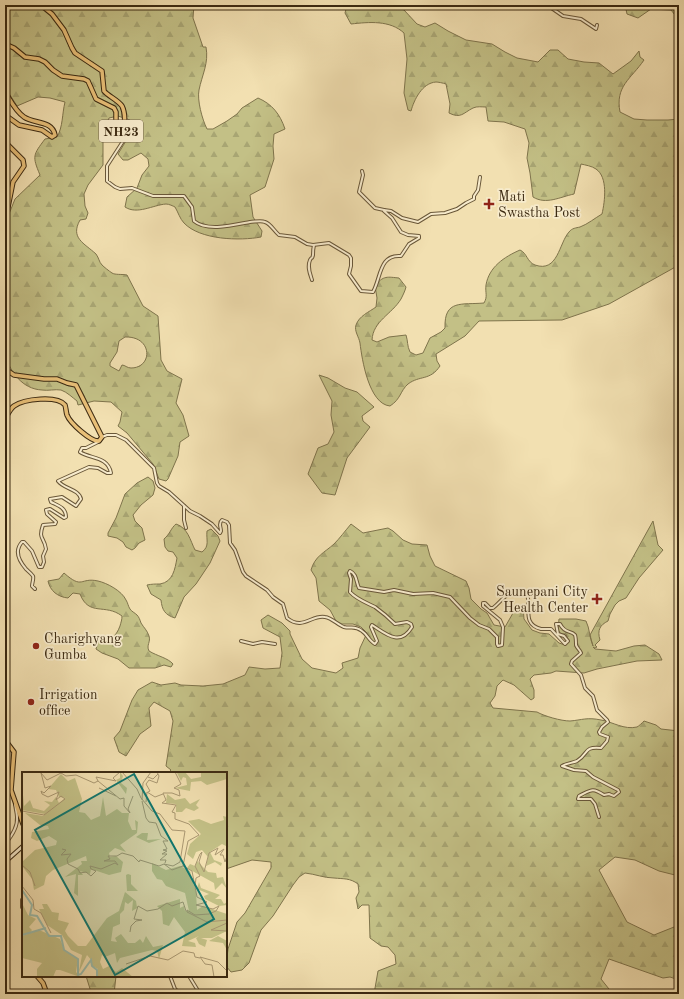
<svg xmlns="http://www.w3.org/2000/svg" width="684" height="999" font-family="'Old Standard TT',serif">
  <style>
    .forest { fill: url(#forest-firs); stroke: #7f744c; fill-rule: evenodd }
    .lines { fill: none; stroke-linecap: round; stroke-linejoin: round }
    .street-casing { stroke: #695739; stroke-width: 4 }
    .secondary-casing { stroke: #3b2911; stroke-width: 5 }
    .primary-casing { stroke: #3b2911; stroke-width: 5.5 }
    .street { stroke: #f7ebcc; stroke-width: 2 }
    .secondary { stroke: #f7ebcc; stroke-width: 3 }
    .primary { stroke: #e9c078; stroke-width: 3.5 }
    .poi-dot { fill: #8f2418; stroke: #f7ebcc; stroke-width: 1.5 }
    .labels { text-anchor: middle; stroke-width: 3.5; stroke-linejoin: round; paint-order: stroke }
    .shield { fill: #f7ebcc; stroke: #736349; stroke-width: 1 }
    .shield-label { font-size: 13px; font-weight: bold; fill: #3b2911 }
    .poi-label { font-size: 14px; fill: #3b2911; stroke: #f7ebcc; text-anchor: start }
    .inset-river { fill: none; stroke: #9bbdad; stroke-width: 2 }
    .inset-road { fill: none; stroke: #a99771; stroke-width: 1 }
    .view { fill: #0f766e; fill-opacity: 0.15; stroke: #0f766e; stroke-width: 2 }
    .inset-edge { fill: none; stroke: #3b2911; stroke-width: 2 }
  </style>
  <defs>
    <pattern id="forest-firs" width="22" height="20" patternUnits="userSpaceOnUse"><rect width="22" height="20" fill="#c3c086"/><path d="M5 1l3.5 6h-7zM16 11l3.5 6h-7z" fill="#a8a573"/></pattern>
  </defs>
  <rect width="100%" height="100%" fill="#f2e0b1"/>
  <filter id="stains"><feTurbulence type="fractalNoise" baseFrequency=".005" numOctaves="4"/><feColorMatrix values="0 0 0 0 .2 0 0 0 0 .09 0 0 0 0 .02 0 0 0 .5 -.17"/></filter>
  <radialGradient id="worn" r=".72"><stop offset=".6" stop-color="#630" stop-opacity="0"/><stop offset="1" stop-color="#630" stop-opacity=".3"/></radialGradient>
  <g class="forest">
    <path d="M5 5H194L193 18 203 47H206C209 63 202 75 199 90 197 100 202 119 207 129H213L227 121 237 114 242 108 258 98C272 104 280 114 285 129L274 134 273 146 274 159 265 187 250 195 253 217 262 231 261 237C240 241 200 240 184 223 180 219 178 212 175 207 173 206 169 204 166 204 153 205 137 215 125 207L127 197 137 188 142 175 149 166 148 159 141 153 128 160H123L118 154 132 131 130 120 118 116 109 118 103 133V165L88 185 84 194 85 206 88 213 86 219 80 220C70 238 84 243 96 254 99 258 99 262 102 265 104 267 109 271 112 273 115 275 122 274 127 275L143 306 158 316 161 360 167 371 182 379 176 403 183 415 189 436 180 442 178 456 168 479 166 481 159 479 153 464 127 433 118 426 120 422 122 412 111 402 94 401 78 405 77 401C73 398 67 392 61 390 55 389 48 391 42 390 22 389 11 372 5 356V224L15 199 40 175C32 156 33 155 45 139L57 137C63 127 62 114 65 102L50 98 38 97 17 106 5 87ZM125 337C153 336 153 368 131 368 127 368 125 365 122 365L119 371 110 366V363L117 352 119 341Z"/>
    <path d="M347 5H395L404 10 417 24 425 27 435 23 448 31 466 40 492 44 505 52 517 58 538 62 550 50H558L568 59 584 62 599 63 613 74 631 61 639 51 640 57 644 60C631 79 615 86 620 112L634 119 647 120H668L679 119V265L609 304 562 320 479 321 465 336 436 354 437 361 440 366C430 381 420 375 408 384 400 391 401 399 390 406 369 404 362 360 360 343 359 337 354 331 356 325 359 316 369 312 376 307L377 298 375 286C383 275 388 277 399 278L406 287C405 291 403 295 401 299 392 314 373 321 372 340L377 342 389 337 406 335C408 341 407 346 410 352L416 355 423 353 430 338 441 332 445 328C444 299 462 305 484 303 488 296 485 293 486 285 489 267 504 257 520 250 527 253 527 262 535 265 558 273 559 243 569 232 572 228 576 228 580 227 588 224 595 218 602 214 605 201 608 177 596 169 592 166 585 165 581 164L574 194C560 197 546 205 533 197L530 173 527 158 529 143 525 129 504 122 488 121 486 107C482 107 477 106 473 108 463 113 461 119 449 113L450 104 446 84C443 83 438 82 436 82 422 83 414 100 411 111L408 110 404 93 407 59 404 33C390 20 369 22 351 24L345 13Z"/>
    <path d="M625 5H679V20L671 10 651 9 638 18 627 14Z"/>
    <path d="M319 375 328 378 345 388 357 392 374 407 362 416 363 421 370 427 347 458 335 495 322 493 308 474 318 448 328 444 334 432 331 415 332 401Z"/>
    <path d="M148 477 153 481 155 488 153 495 141 505 133 515 135 521 142 528 145 540 139 543 135 548 132 550 126 547 123 542 117 538 108 536V533L116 518 125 494 137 483Z"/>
    <path d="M653 521 658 545 663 550 639 578 626 598 619 601 615 605 610 614 608 621C600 625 597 630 600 640L595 645 597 647 595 648 593 647 595 649 616 651 634 646 645 645 659 654 662 660 637 661 597 669 584 673 556 671 551 673 534 675 530 679 534 690V698L531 700 514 685 503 680 497 686 495 696 490 703 493 708 537 712C544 716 561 721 570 721 582 720 587 717 601 720 613 722 624 730 637 727 639 726 642 723 644 721L656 725 661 729 679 731V876L659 871 635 860 615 857 599 870 627 922 654 935 679 925V980L670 977 663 978 609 959 601 979 613 994H374L378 971 396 964 395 955 388 947 381 946 370 938 369 905H362L358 909 356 898 359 892 358 884C350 878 344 879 334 878 324 878 315 874 305 873L299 877 293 885 273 916 261 930 249 963 242 970 231 972 226 966 228 949 237 922 245 913 271 868V862L252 860 226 869V773H168L171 770 166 766 173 721 170 711 154 702 149 708 151 726 140 734 126 756 119 752 114 738 120 731 132 700 138 690 152 682 161 685 175 683 181 685 203 686 223 684 245 675 249 667 265 669 280 668 282 653 280 637 263 628 261 620 268 615 282 623 290 631V634L302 659 312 668 336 673 343 668 342 663 358 658 360 648 367 633 361 627 353 624H342L336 621 330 610 319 601 316 578 311 570C315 556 324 553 334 544 340 538 345 531 351 524L363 533 388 528 393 531 403 540 412 544 427 545 430 556 435 566 466 581 469 588 471 599 481 609 487 613 494 625 505 627 517 606H523L524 619 532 630 540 633 549 634 559 643 565 645 569 642 566 634H561L558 630 559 619H576L586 621C590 629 589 637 593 646L590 635Z"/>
    <path d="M176 524C188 528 190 540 195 550L202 552C210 546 206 540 207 531L211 529 218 536 220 541 210 563 196 584 184 597 175 618C165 615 162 610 161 600L151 594 147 585C152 584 155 584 160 584 173 582 175 569 177 558L173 552 168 551 165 547 164 539C170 534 171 528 176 524Z"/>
    <path d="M64 573C83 590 80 577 98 581 107 583 122 591 126 600 128 603 128 606 130 609 131 611 135 613 137 615 139 617 140 620 141 623 144 628 147 630 149 636 151 642 146 645 149 651 157 656 168 658 173 664L171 667 164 665 155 668H129L118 659 102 653 96 649 98 642C110 641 116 637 120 626 121 622 122 620 122 616 105 603 89 617 80 594L73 593 68 598C58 597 50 591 48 581L59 579Z"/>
    <path d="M86 976H116L114 994H84L91 992Z"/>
  </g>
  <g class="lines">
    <defs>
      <g id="street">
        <path d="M545 5 550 7 563 16 581 19 596 29 597 25"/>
        <path d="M124 125 126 126 129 132 107 166V181L115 187 120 189 132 188 153 196H184L192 207 194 221C207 232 234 225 250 222 254 222 261 220 265 222 271 224 274 231 279 235L295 237 307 244 313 245 329 243 349 255 351 258V266L349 274 361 291 373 292C381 278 379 254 401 256L409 244 419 238V236L408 235 401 232 392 218 384 211V210L391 211 402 218 418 222 431 214 445 213 457 209 466 203 474 199V196L478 190 480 177"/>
        <path d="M362 171 363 175 359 192 375 208 384 210"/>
        <path d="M312 280C310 274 307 267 310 260 312 256 312 260 313 255 313 251 313 249 314 245"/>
        <path d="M102 437 107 435H116L126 440 154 468 157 483 159 486 169 492 190 511 200 516 212 524 220 533 221 531C221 527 218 523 222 520L227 522 229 525 230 543 235 550 243 572 246 576 267 590 273 597 283 604 287 618C303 631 312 614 325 617 332 618 338 625 344 627 351 629 354 625 362 631 367 634 369 641 375 644L377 641 371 627 372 625C386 634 400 647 412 627L411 624 407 622 395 624C389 618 382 612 375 607 367 603 356 599 350 592L351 579 349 573 350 571C357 574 356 582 359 588L384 592 394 590 413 594 433 593 450 597 470 618 479 625 489 629 497 637V644L498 646 502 645 503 627 500 620 483 606V603H485L490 608H493C504 599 506 591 523 590 523 591 527 595 527 595 532 606 521 624 541 629 544 629 547 629 551 629L565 644 568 641 564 636 558 634 556 624H560C565 634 571 630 575 635 576 638 576 642 576 645 577 648 580 650 581 653L572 661 571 664 581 675 585 688 593 696 597 710 607 720 608 722 602 727 599 732 600 734 608 737 607 741 601 748C583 746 589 754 577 761 573 763 567 763 562 766L574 770 586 771 593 777 618 790 619 792 614 796 609 794 604 795C592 787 591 790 579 796L578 799H591L595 804 599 817"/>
        <path d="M184 506V520L186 528"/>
        <path d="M35 589 32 586C32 583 34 579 33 576 31 573 28 571 26 569 19 561 14 551 22 542H24L32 551 38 565 39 567H42L44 562 43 556 46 549C44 536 38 540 43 525L55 524 56 522 47 514 46 510 50 509 64 518 66 517C66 508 59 506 51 502L50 499 62 497 76 506 81 499C79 489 64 489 58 481L89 467 98 468 107 473H111C108 456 90 459 80 452L82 448H86L98 442"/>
        <path d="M241 641 253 644 262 642 275 644"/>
        <path d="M5 844C11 837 18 827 17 817 17 812 15 808 15 803"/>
        <path d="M170 976 175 989 181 994"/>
        <path d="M189 976 200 994"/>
      </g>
      <path id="secondary" d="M5 862 23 846"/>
      <g id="primary">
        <path d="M5 44 14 48 25 57 39 59 45 62 53 70 62 76 84 79 88 81 96 99 114 108 116 112V128L118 131H122C126 125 125 112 122 106 118 100 108 96 104 91L102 71 75 53 72 48 64 30 52 14 41 5"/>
        <path d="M5 92C10 100 16 112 24 117 34 124 52 120 55 135L52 137 42 130 19 125 5 115"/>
        <path d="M5 142 23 160 24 166 13 182 5 222"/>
        <path d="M5 364 8 371 14 375 44 379H57L67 383 76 385 102 437 99 441C91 442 70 423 67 415 66 412 66 408 65 405 57 395 24 399 14 406 10 409 8 414 5 419"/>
        <path d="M5 740 14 752 11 790 23 824"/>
        <path d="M23 900V907"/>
        <path d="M37 976 43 983 47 994"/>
      </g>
    </defs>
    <use href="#street" class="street-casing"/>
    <use href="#secondary" class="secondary-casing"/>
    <use href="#primary" class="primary-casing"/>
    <use href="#street" class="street"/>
    <use href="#secondary" class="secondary"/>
    <use href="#primary" class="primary"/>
  </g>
  <g class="poi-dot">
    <path d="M487 198h4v4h4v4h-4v4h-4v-4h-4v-4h4z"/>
    <path d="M595 593h4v4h4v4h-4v4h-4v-4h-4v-4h4z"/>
    <circle cx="36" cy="646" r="4"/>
    <circle cx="31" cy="702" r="4"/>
  </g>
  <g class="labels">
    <rect class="shield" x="99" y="120" width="44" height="22" rx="3"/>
    <g class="shield-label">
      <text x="121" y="136">NH23</text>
    </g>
    <g class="poi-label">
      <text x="498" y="201">Mati<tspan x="498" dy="16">Swastha Post</tspan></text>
      <text x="588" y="596" text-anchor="end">Saunepani City<tspan x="588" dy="16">Health Center</tspan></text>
      <text x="44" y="643">Charighyang<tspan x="44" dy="16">Gumba</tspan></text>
      <text x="39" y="699">Irrigation<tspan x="39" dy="16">office</tspan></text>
    </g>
  </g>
  <g transform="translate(22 772)">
    <rect width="205" height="205" fill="#f2e0b1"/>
    <path d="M0 131 6 143 14 147 7 155 10 158 7 162H0Z" fill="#c3c086"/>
    <path d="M98 0 101 4 99 11 105 16 104 22 94 8 98 6ZM163 0 169 7 179 5V0H205V7L185 13 179 9 169 10 168 19 153 16 165 13 164 6 161 5 159 9 155 1ZM39 2 46 9 53 6 60 27 57 40 63 41 69 48 78 44 81 25 84 44 95 37 100 41H107L106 49 110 58H114L113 48 116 50 115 61 98 73 104 80 93 76 87 81 88 85 94 84 101 90 99 100 87 103 69 97 68 102 58 99 61 103H56V124L52 121 54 102 43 105 60 92 59 89H65L64 84 31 98 24 104 22 113 12 118 10 107 0 94V90L13 78 34 73 35 69 27 64 15 69 9 66 10 60 27 57 26 54 18 53 3 41 21 44 43 26 37 25 34 18 26 17ZM0 12 2 34 8 28 11 36 22 39 28 33 22 29 30 30 34 25 37 31 23 42 0 38ZM145 22 153 28 163 26 168 32 178 27 174 33 177 36 172 39 164 36 160 40H154V32L144 31ZM201 44 205 45V80L204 74 200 72 188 80 192 88 200 91 199 94 193 90 184 94 186 85 180 78 174 80 171 87 165 82 168 72 179 62 166 49 177 47 189 52 202 48ZM120 61H126L125 68 139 67 127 71 114 65ZM175 89 186 100 194 101 195 106 201 105 205 117 200 111 193 118 192 111 165 96 168 92 173 94ZM130 91 144 98 158 94 168 99 174 120 175 138 181 134 205 142V159L190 166H179L185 168 183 175 177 172 174 166 177 164 166 169 173 171 174 175 160 174 163 160 152 145 147 154 141 152 140 139 135 134 158 127V136L162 134 163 139H167L163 121 144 114 140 108 135 107 130 99ZM106 102 109 103V112L116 119H105L104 103ZM177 110 179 116 198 123 193 127H199L202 132 205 130V133L197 134 183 127 182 124 187 122 175 117ZM103 120 114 129 115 136 110 139 111 128 106 132 103 130 102 138 98 142V152L91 155 89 169 95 170 93 166 99 162 106 171H113L118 167 121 171 124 164 131 175 141 173 137 187 135 179 130 178 98 186 95 191 93 181 83 185 80 183 78 190 81 197 87 194 94 200 100 196 111 205H75L76 197 70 194V189L65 183 57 200 60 183 49 178 40 163 25 153 17 137H22L20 132H25L30 140 37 141 36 148 47 151 43 159 46 164 56 174H64L85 146 97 139ZM17 158 38 167 43 179 56 187 54 200 58 205 38 198H34L31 205H15V197L20 191 0 186V164ZM196 164 205 169V178L201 171 187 169Z" fill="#c3c086"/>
    <path class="inset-river" d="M0 118 10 133 8 143 15 144 27 164H39L42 178 56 187V203L59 202 69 188 70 194 75 198V205M0 163 24 156"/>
    <path class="inset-road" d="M100 0 115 17 119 26 130 39 138 42 150 58 163 59 158 90 151 94 142 92 150 98 161 94 170 99 175 125 185 130 174 133 191 137 197 134 194 139 187 142 173 143 165 138V140L185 150 205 148M153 0 159 12 152 16 157 18 158 24 150 21H141L144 28 140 31 154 33 150 40 153 41V47L167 52 177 63 166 69 161 94M126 5 131 7 136 2M76 9 98 27 102 26V34L108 41M77 16 94 24M126 20 128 19 124 12 127 8 135 11 137 4 135 0M120 28 121 11 129 0M120 29 124 46 127 50 134 51 139 64 146 69H141L145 77 141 78 145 79 140 82H145L138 88H144L143 91M124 30 125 20 133 25 141 22M0 39 22 43 43 27 39 24 34 28 37 20 26 25 20 22 19 19 22 21 29 14 23 16 19 1 25 8 39 1 44 4 54 3 72 11 76 9 74 5 94 9 91 6 98 0M108 41 106 37 111 24M40 77 44 78 39 83 49 82 45 87 46 92 56 97 58 101 64 100 69 104 74 99 69 97 68 94 79 97 93 91 96 93 93 89H82L88 87 86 84H95L100 81 111 84 117 90 118 88 137 94 142 92M0 93 8 100 13 114M0 114 11 128 12 137 19 141 29 161M173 114 174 106 178 104 173 94 178 82 180 80 177 90 182 100 187 81 196 76 193 83 202 77 198 83H201L203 90 205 84M205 151 189 158 205 159M108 160 109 154 114 149 120 148 112 147 116 134 125 139 136 137 145 131 150 134 161 130 164 139M104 192 128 184 146 188 161 179 172 181 173 185 178 186M192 205 190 193 183 192 178 185 196 190 205 199"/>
    <path class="view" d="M112 2 192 147 93 203 13 58Z"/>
    <rect width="205" height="205" class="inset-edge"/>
  </g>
  <rect width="684" height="999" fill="none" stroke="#f2e0b1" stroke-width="20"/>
  <rect x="6" y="6" width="672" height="987" fill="none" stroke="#3b2911" stroke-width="2"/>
  <rect x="10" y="10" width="664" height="979" fill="none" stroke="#3b2911"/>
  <rect width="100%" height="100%" filter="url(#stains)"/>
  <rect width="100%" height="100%" fill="url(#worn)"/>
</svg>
